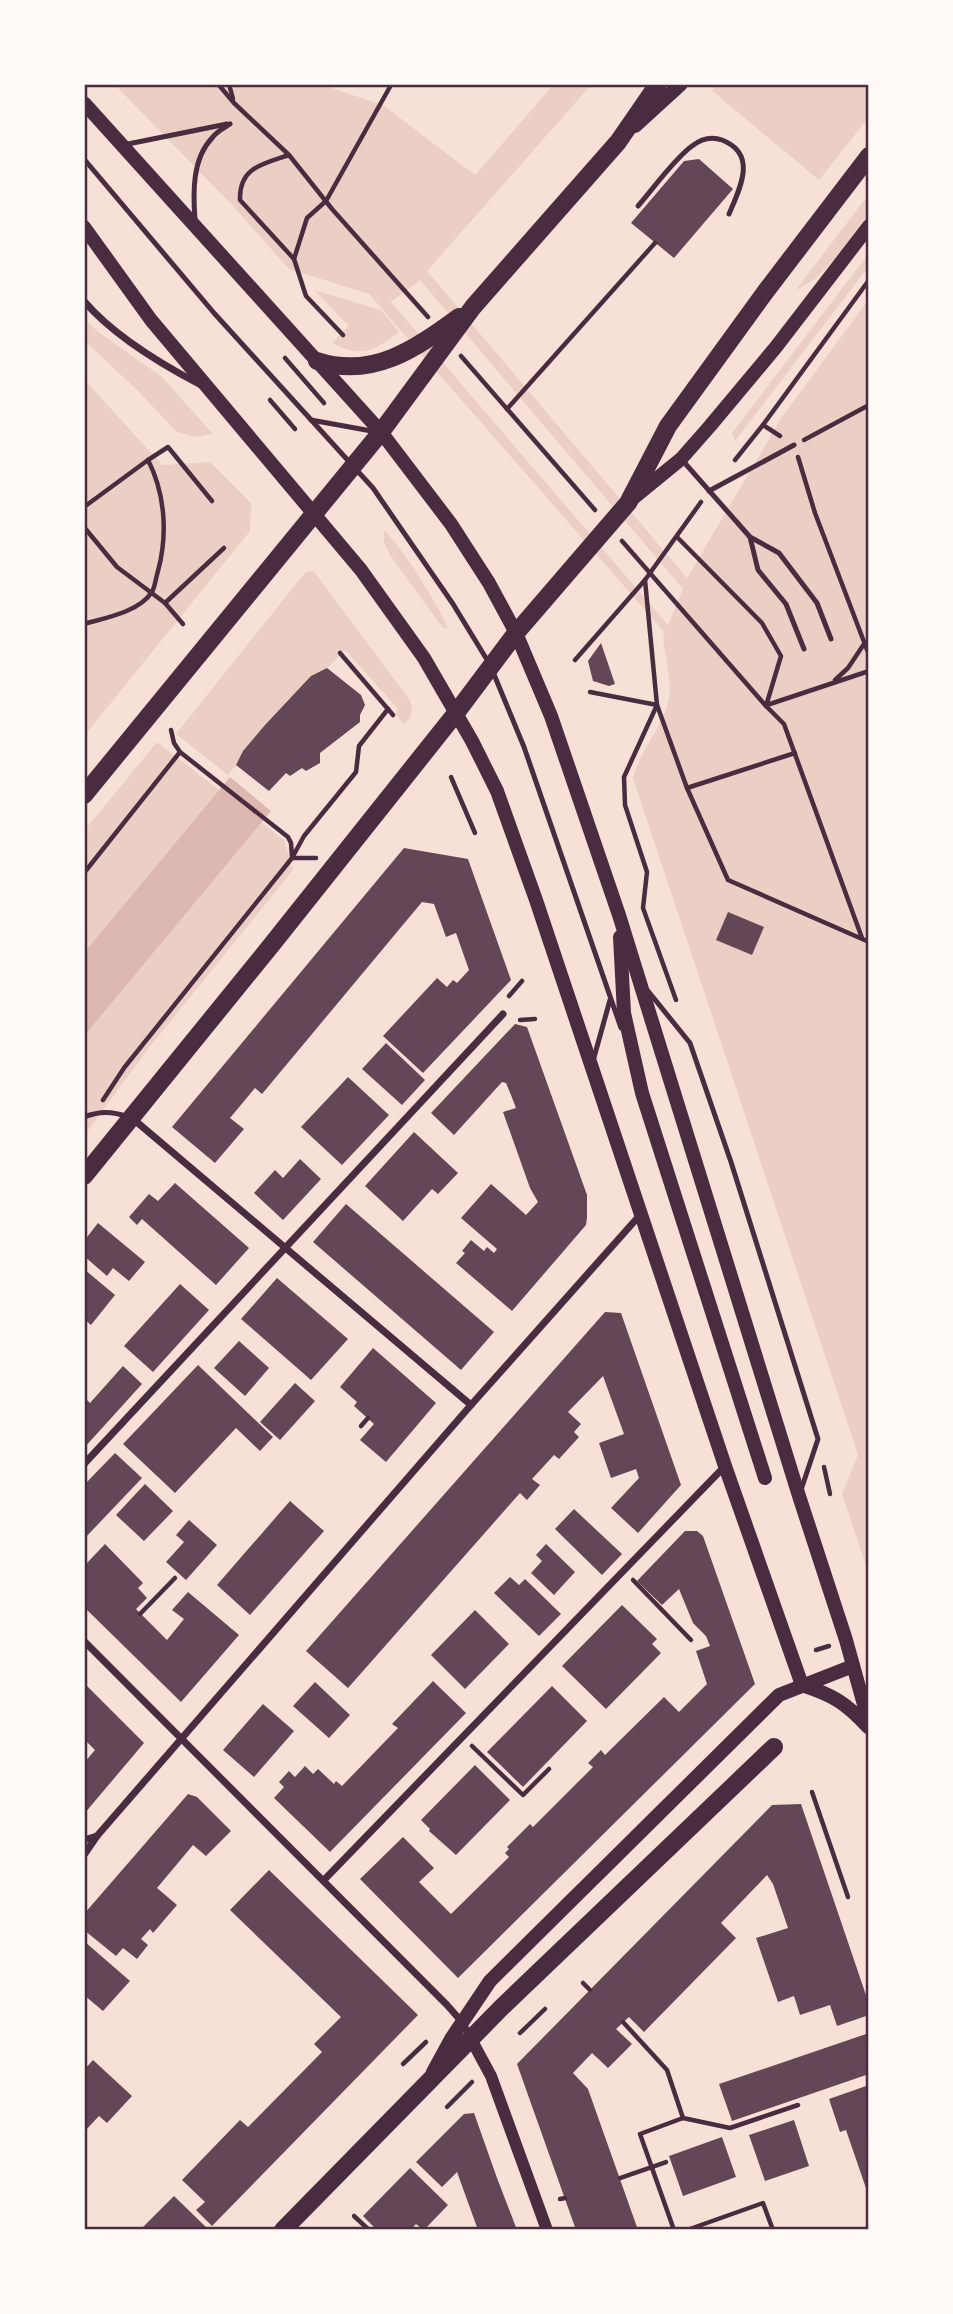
<svg xmlns="http://www.w3.org/2000/svg" width="953" height="2314" font-family="'PT Sans Narrow',sans-serif">
  <style>
    .green { fill: #ebcfc5; fill-rule: evenodd }
    .water { fill: #dcb8b0 }
    .building { fill: #644757 }
    .lines { fill: none; stroke-linecap: round; stroke-linejoin: round }
    .path { stroke: #4a2c40; stroke-width: 4.5 }
    .service { stroke: #4a2c40; stroke-width: 5 }
    .minor { stroke: #4a2c40; stroke-width: 7 }
    .tertiary { stroke: #4a2c40; stroke-width: 12 }
    .secondary { stroke: #4a2c40; stroke-width: 14 }
    .primary { stroke: #4a2c40; stroke-width: 18 }
    .neatline { fill: none; stroke: #4a2c40; stroke-width: 2.5 }
  </style>
  <rect width="100%" height="100%" fill="#f7e1d7"/>
  <g class="green">
    <path d="M114 84H320L383 105 475 175 554 84H592L427 271 687 578 782 417 869 299V1575L842 1494 858 1455 633 778C640 750 663 727 669 699 672 684 665 654 663 639L665 633 369 294 289 269 232 205ZM420 280 683 589 668 625 391 302Z"/>
    <path d="M717 84H869V117L819 180 712 91Z"/>
    <path d="M869 194V213L835 258 815 279 795 291Z"/>
    <path d="M869 253V266L735 441 732 433Z"/>
    <path d="M314 290 381 310 399 332C374 350 362 359 332 343L349 326Z"/>
    <path d="M84 318 97 331 162 377 213 434 196 437 177 432 138 391 84 340Z"/>
    <path d="M84 379 162 465 210 462 251 503 250 531 84 736Z"/>
    <path d="M384 531C399 542 442 611 448 629L442 627 390 555 384 543Z"/>
    <path d="M309 571 314 572 318 577 409 699 412 706 411 717 404 724 395 714 398 709 345 650 327 668 311 676 228 775 176 734 303 575Z"/>
    <path d="M157 742 284 840 293 870 148 1049 84 1136V831Z"/>
  </g>
  <path class="water" d="M230 777 271 811 84 1036V953Z"/>
  <g class="building">
    <path d="M699 159 733 189 674 258 631 223 684 161Z"/>
    <path d="M601 643 615 684 609 686 593 681 588 661Z"/>
    <path d="M327 668 361 695 365 705 360 715V722L320 753V763L306 771 302 768 290 776 286 773 269 791 236 765 243 751 265 725 311 676Z"/>
    <path d="M404 848 468 859 511 980 423 1073 383 1036 437 978 447 987 453 980 457 983 469 970 456 933 446 937 434 904 422 902 262 1094 255 1088 230 1118 244 1129 215 1163 172 1127Z"/>
    <path d="M728 912 764 927 752 955 716 940Z"/>
    <path d="M515 1024 527 1027 587 1195V1218L586 1225 512 1311 456 1263 465 1253 462 1251 471 1240 484 1251 487 1247 494 1253 497 1249 461 1218 491 1184 526 1215 538 1202 530 1188 503 1112 516 1108 511 1095 506 1083 502 1082 454 1135 431 1113Z"/>
    <path d="M386 1043 425 1080 402 1105 362 1069Z"/>
    <path d="M348 1077 389 1115 342 1165 301 1127Z"/>
    <path d="M414 1132 458 1173 438 1194 432 1189 403 1221 365 1186Z"/>
    <path d="M300 1159 321 1179 283 1220 254 1193 275 1170 283 1178Z"/>
    <path d="M175 1183 249 1248 216 1285 142 1219 137 1225 129 1217 149 1194 158 1201Z"/>
    <path d="M346 1204 494 1332 461 1370 313 1242Z"/>
    <path d="M98 1223 145 1262 129 1281 113 1268 107 1276 84 1256V1241Z"/>
    <path d="M84 1269 115 1295 91 1325 84 1319Z"/>
    <path d="M277 1278 348 1339 311 1380 241 1319Z"/>
    <path d="M180 1284 209 1310 153 1372 124 1346Z"/>
    <path d="M605 1312 621 1313 681 1485 638 1533 611 1508 639 1478 636 1469 611 1478 599 1443 624 1434 603 1376 568 1412 581 1424 574 1432 579 1437 559 1459 554 1455 532 1479 540 1485 527 1500 520 1493 348 1688 306 1651Z"/>
    <path d="M239 1341 269 1368 245 1396 214 1368Z"/>
    <path d="M373 1348 436 1403 386 1462 360 1440 374 1424 354 1406 357 1402 340 1387Z"/>
    <path d="M198 1365 273 1437 260 1451 236 1428 175 1493 123 1444Z"/>
    <path d="M123 1366 142 1384 84 1448V1397L90 1403Z"/>
    <path d="M295 1383 315 1401 280 1440 260 1422Z"/>
    <path d="M115 1453 142 1478 84 1539V1485Z"/>
    <path d="M145 1484 173 1511 144 1541 116 1515Z"/>
    <path d="M290 1501 324 1531 250 1615 217 1585Z"/>
    <path d="M574 1509 622 1554 602 1575 555 1529Z"/>
    <path d="M189 1520 217 1545 186 1580 166 1562 184 1542 176 1535Z"/>
    <path d="M685 1531H697L703 1536 755 1684 458 1978 360 1879 403 1837 434 1868 419 1882 451 1914 509 1857 505 1853 509 1849 507 1847 530 1824 533 1827 593 1767 588 1763 601 1750 605 1755 664 1697 679 1712 707 1684 696 1651 710 1646 706 1636 693 1623 679 1589 662 1605 637 1581Z"/>
    <path d="M105 1544 143 1583 138 1588 147 1598 136 1609 167 1640 184 1619 172 1610 188 1592 239 1635 181 1702 84 1607V1560L87 1563Z"/>
    <path d="M546 1544 575 1572 554 1595 531 1573 542 1561 536 1555Z"/>
    <path d="M510 1577 519 1585 525 1579 561 1614 539 1636 494 1593Z"/>
    <path d="M622 1605 657 1639 652 1644 661 1653 606 1709 562 1666Z"/>
    <path d="M475 1610 509 1644 465 1689 431 1655Z"/>
    <path d="M433 1681 466 1713 330 1852 274 1798 284 1787 279 1782 289 1771 295 1777 305 1766 313 1774 318 1769 334 1784 336 1781 342 1786 398 1728 392 1724Z"/>
    <path d="M315 1682 350 1715 329 1738 293 1706Z"/>
    <path d="M84 1683 144 1743 84 1814V1763L95 1750 84 1739Z"/>
    <path d="M552 1686 587 1721 523 1787 487 1752Z"/>
    <path d="M263 1704 294 1731 254 1777 223 1750Z"/>
    <path d="M475 1765 510 1800 456 1855 429 1831 430 1829 421 1820Z"/>
    <path d="M188 1794 197 1797 231 1831 206 1856 193 1845 157 1888 177 1905 153 1933 150 1929 141 1939 148 1945 137 1959 123 1948 116 1956 84 1930V1914Z"/>
    <path d="M801 1804 869 2004V2015L837 2026 830 2005 800 2015 794 1996 778 2002 756 1938 788 1928 773 1884 767 1875 721 1923 736 1938 644 2032 629 2017 616 2029 632 2044 608 2068 592 2053 573 2073 588 2089 638 2230H576L517 2064 772 1805Z"/>
    <path d="M269 1870 418 2015 212 2226 196 2210 205 2202 182 2180 240 2120 248 2127 322 2052 314 2044 341 2017 230 1910Z"/>
    <path d="M84 1941 130 1981 103 2011 84 1995Z"/>
    <path d="M869 2033V2074L732 2121 719 2084Z"/>
    <path d="M93 2060 132 2096 107 2123 99 2116 84 2132V2070Z"/>
    <path d="M869 2085V2197L846 2130 840 2132 829 2099Z"/>
    <path d="M474 2113 497 2178 517 2230H478L457 2172 442 2187 416 2162 464 2114Z"/>
    <path d="M794 2120 809 2166 765 2181 749 2135Z"/>
    <path d="M722 2137 736 2177 683 2196 669 2156Z"/>
    <path d="M410 2168 448 2205 424 2230 416 2224 410 2230H377L363 2216Z"/>
    <path d="M174 2196 209 2230H144L142 2228Z"/>
  </g>
  <g class="lines">
    <g class="path">
      <path d="M218 84 234 103 289 155 332 209 428 317"/>
      <path d="M229 84 233 99"/>
      <path d="M289 155C263 164 239 167 240 200L294 259 306 296 343 335"/>
      <path d="M294 259 307 218 326 201 391 85"/>
      <path d="M461 356 595 510"/>
      <path d="M285 358 324 403"/>
      <path d="M270 400 295 429"/>
      <path d="M507 409 655 243"/>
      <path d="M763 425 780 436"/>
      <path d="M804 440 869 405"/>
      <path d="M798 457 815 513 869 655"/>
      <path d="M735 460 763 425 869 280"/>
      <path d="M84 507 148 460 168 447 212 501"/>
      <path d="M84 527 117 567 165 603 183 624"/>
      <path d="M677 537 762 623 781 656 766 706"/>
      <path d="M622 541 766 706 784 724 862 938"/>
      <path d="M645 580 657 705 624 777 625 805 647 872 643 908 676 1000"/>
      <path d="M165 603 224 548"/>
      <path d="M84 624C105 618 139 612 152 592 155 587 156 577 158 571 168 534 165 493 148 460"/>
      <path d="M340 653 393 715"/>
      <path d="M575 660 645 580 701 502"/>
      <path d="M835 680 848 668 864 644"/>
      <path d="M590 692 657 705 687 788 728 880 869 942"/>
      <path d="M767 705 869 671"/>
      <path d="M171 730 174 743 180 752 288 837 291 843 292 857"/>
      <path d="M451 777 475 833"/>
      <path d="M687 788 795 753"/>
      <path d="M293 858H316"/>
      <path d="M84 873 180 752"/>
      <path d="M509 996 522 981"/>
      <path d="M520 1020 535 1019"/>
      <path d="M103 1100 124 1068 292 858 304 836 356 772 359 746 388 709"/>
      <path d="M361 1426 368 1418"/>
      <path d="M824 1467 830 1494"/>
      <path d="M633 1580 691 1640"/>
      <path d="M140 1614 175 1578"/>
      <path d="M816 1650 829 1646"/>
      <path d="M472 1746 523 1795 549 1769"/>
      <path d="M812 1792 848 1897"/>
      <path d="M583 1983 590 1990"/>
      <path d="M623 2022 667 2070 683 2118"/>
      <path d="M520 2033 545 2009"/>
      <path d="M403 2064 426 2042"/>
      <path d="M447 2107 472 2082"/>
      <path d="M620 2178 666 2162"/>
      <path d="M560 2199 565 2198"/>
      <path d="M354 2216 369 2230"/>
      <path d="M674 2230 640 2134 683 2118 730 2128 798 2105"/>
      <path d="M687 2230 763 2203 773 2230"/>
    </g>
    <g class="service">
      <path d="M123 145 227 124"/>
      <path d="M84 159 214 313 373 488 453 604 489 663"/>
      <path d="M638 206C653 189 674 159 692 146 701 139 711 136 722 140 758 154 740 188 729 214"/>
      <path d="M195 220C193 193 192 159 212 138 216 132 224 128 230 124"/>
      <path d="M311 420 377 432"/>
      <path d="M683 461 750 537 779 553 817 603 831 639"/>
      <path d="M709 491 794 445"/>
      <path d="M750 537 758 570 786 604 804 649"/>
      <path d="M493 672 524 747 621 1028"/>
      <path d="M648 991 690 1043 731 1162 818 1439 801 1490"/>
      <path d="M593 1061 610 1000"/>
      <path d="M84 1117C100 1111 112 1111 128 1117"/>
    </g>
    <g class="minor">
      <path d="M84 301C112 334 161 364 199 384"/>
      <path d="M132 1118 471 1405"/>
      <path d="M84 1464 503 1014"/>
      <path d="M84 1641 447 2005 462 2022 471 2038"/>
      <path d="M84 1840 97 1836"/>
      <path d="M84 1855 97 1836 471 1405 640 1215"/>
      <path d="M324 1880 725 1466"/>
    </g>
    <path class="tertiary" d="M471 2039 491 2076 547 2230"/>
    <g class="secondary">
      <path d="M84 103 381 432 451 524 489 583 516 633 551 716 619 915 799 1496 846 1640 869 1723"/>
      <path d="M635 126 681 84"/>
      <path d="M84 227 151 320 361 570 424 658 472 741 497 791 536 900 725 1466 802 1685"/>
      <path d="M632 499 681 459 710 426 776 347 869 226"/>
      <path d="M620 937 624 1013 642 1093 765 1478"/>
      <path d="M802 1685C833 1695 846 1703 868 1727"/>
      <path d="M433 2072 451 2039 490 1981 779 1695 853 1666"/>
    </g>
    <g class="primary">
      <path d="M317 361C373 379 415 349 459 317"/>
      <path d="M84 795 381 432 473 307 618 142 658 84"/>
      <path d="M84 1176 273 943 456 713 516 633 628 503 668 426 766 291 869 156"/>
      <path d="M283 2230 501 2008 774 1747"/>
    </g>
  </g>
  <rect width="953" height="2314" fill="none" stroke="#fffaf5" stroke-width="172"/>
  <rect x="86" y="86" width="781" height="2142" class="neatline"/>
</svg>
